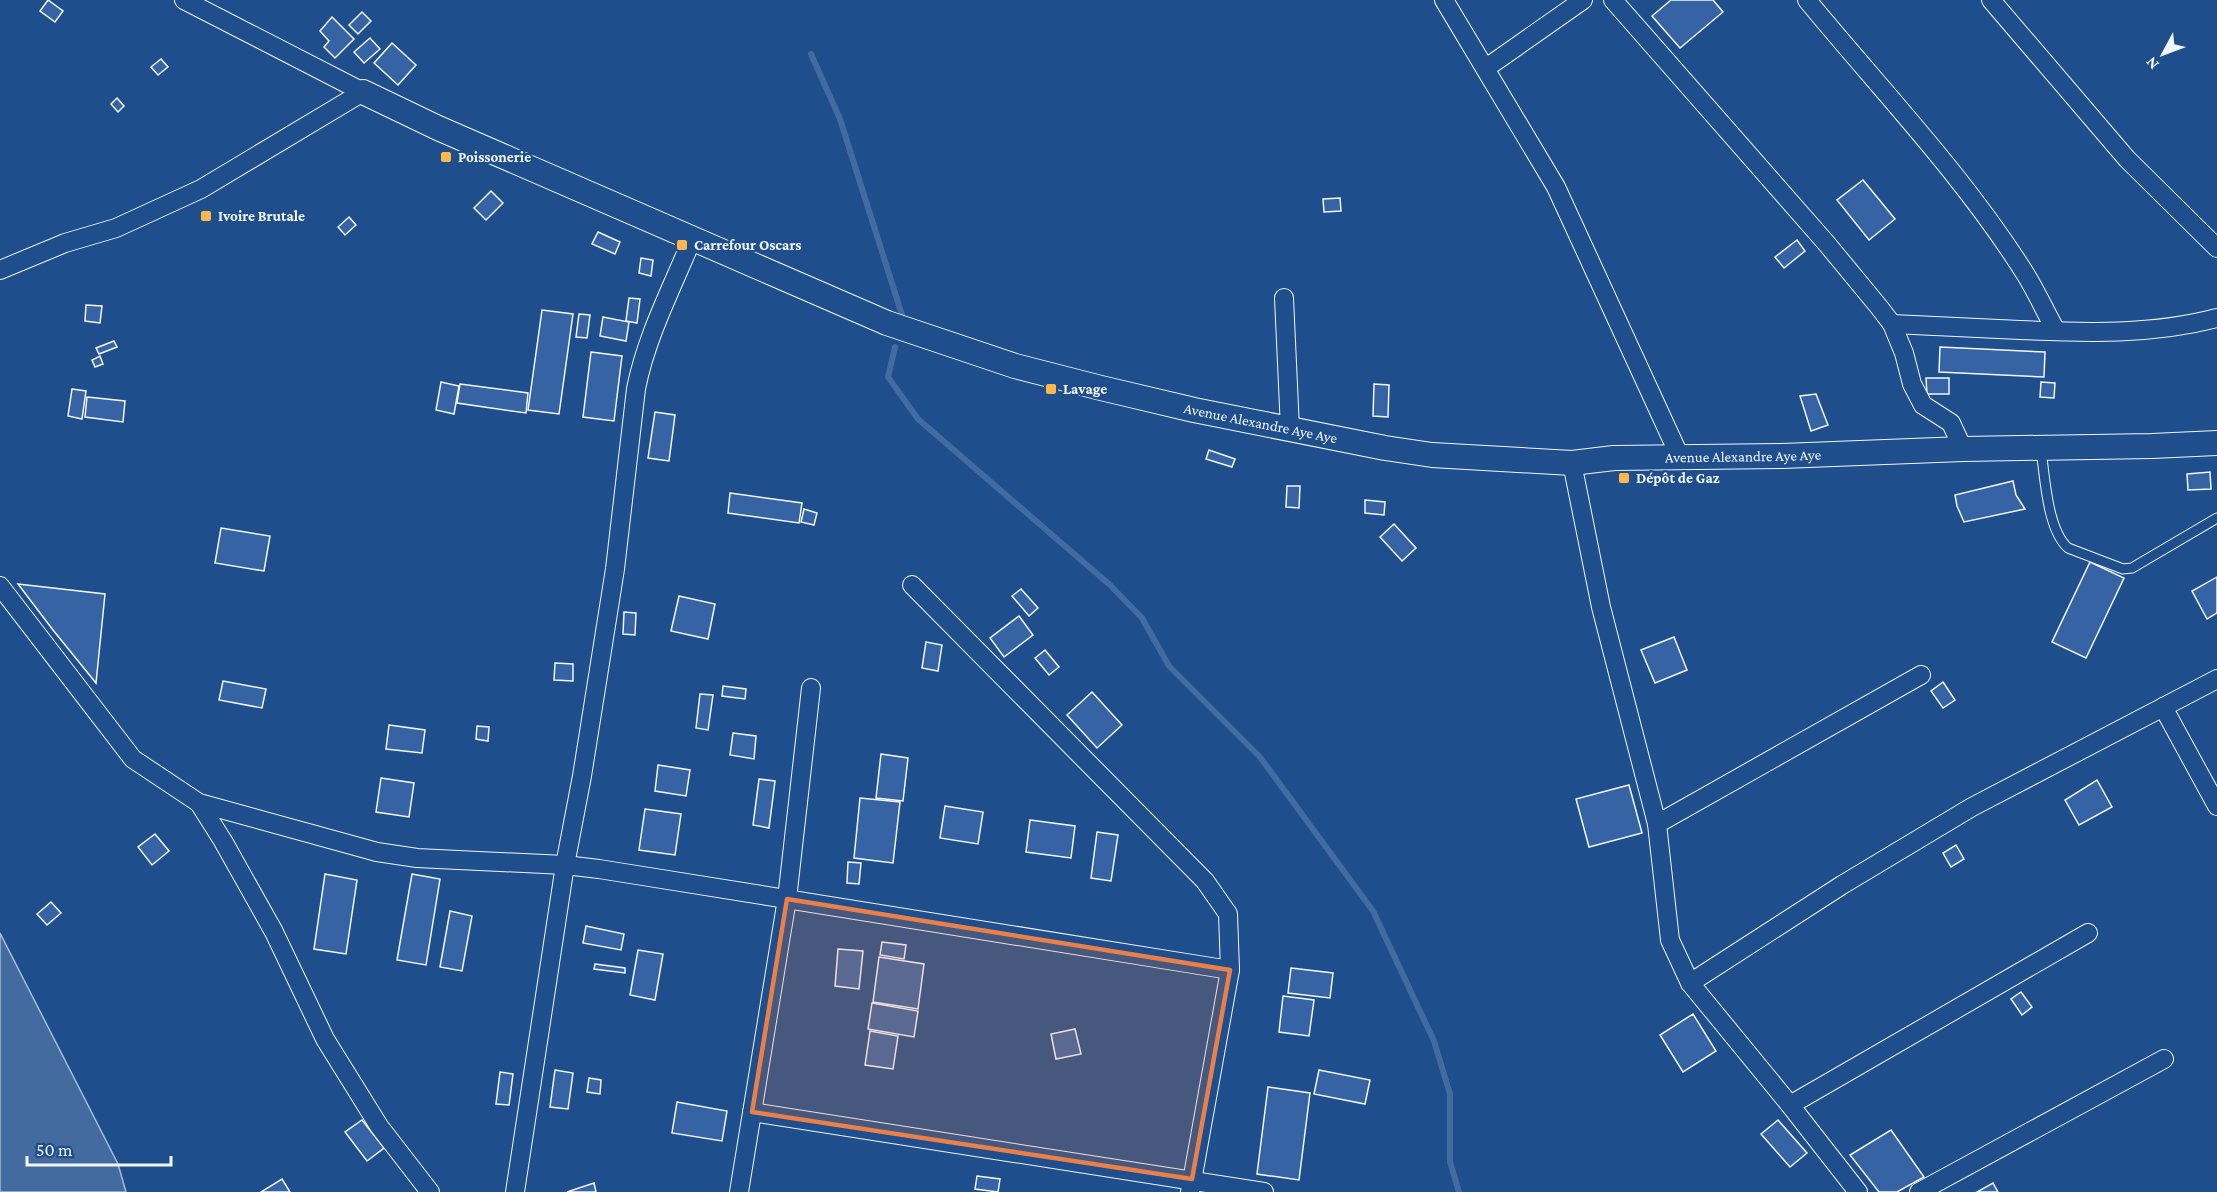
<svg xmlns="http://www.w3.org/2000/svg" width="2217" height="1192" font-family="'Crimson Pro',serif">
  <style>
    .water { fill: #446ba0; stroke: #a8bbd7; stroke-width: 1.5 }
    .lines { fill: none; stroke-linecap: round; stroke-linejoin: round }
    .stream { stroke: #446ba0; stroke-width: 6 }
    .building { fill: #3563a3; stroke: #f2f6ff; stroke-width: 1.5 }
    .lane-casing { stroke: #f2f6ff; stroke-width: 11 }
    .street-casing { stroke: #f2f6ff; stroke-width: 20 }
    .secondary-casing { stroke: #f2f6ff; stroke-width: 26 }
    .lane { stroke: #1f4e8c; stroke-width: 9 }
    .street { stroke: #1f4e8c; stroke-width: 18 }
    .secondary { stroke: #1f4e8c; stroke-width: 24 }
    .marked { fill: #ea8049; fill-opacity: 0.2; stroke: #ea8049; stroke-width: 4.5; stroke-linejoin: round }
    .poi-dot { fill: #ffb74d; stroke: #1f4e8c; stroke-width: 2 }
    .labels { text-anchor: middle; stroke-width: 4.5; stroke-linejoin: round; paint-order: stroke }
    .poi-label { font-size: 15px; font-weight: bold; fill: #f2f6ff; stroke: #1f4e8c; text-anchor: start }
    .street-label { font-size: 15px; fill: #f2f6ff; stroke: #1f4e8c }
  </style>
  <rect width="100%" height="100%" fill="#1f4e8c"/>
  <path class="water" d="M0 933 118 1164 126 1192H0Z"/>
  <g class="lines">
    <g class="stream">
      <path d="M811 54 840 119 902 315"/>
      <path d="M895 347 888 377 918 419 1110 585 1142 618 1169 666 1260 757 1373 911 1434 1041 1450 1094V1162L1459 1192"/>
    </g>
  </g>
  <g class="building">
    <path d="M48 0 63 11 55 22 40 11Z"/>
    <path d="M1671 0H1713L1723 12 1680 48 1652 16Z"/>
    <path d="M362 12 371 21 358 34 349 25Z"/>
    <path d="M332 17 354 39 335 58 324 47 329 41 320 31Z"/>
    <path d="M370 38 380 49 364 63 354 52Z"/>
    <path d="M392 43 416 65 398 85 374 63Z"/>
    <path d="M161 59 168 67 158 75 151 67Z"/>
    <path d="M117 98 124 106 118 112 111 104Z"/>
    <path d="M1863 180 1895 219 1869 240 1837 200Z"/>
    <path d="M491 191 503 203 486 220 474 208Z"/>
    <path d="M1340 198 1341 211 1324 212 1323 199Z"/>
    <path d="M349 217 356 225 345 235 338 227Z"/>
    <path d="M598 232 620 242 615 254 592 244Z"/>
    <path d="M1797 240 1805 251 1784 268 1775 257Z"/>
    <path d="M641 258 653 260 651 276 639 273Z"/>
    <path d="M629 298 640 299 637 323 626 321Z"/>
    <path d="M86 305 102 306 100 323 85 321Z"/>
    <path d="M542 310 573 314 559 414 528 410Z"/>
    <path d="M579 314 590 315 587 338 576 337Z"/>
    <path d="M603 317 629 322 626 341 600 336Z"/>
    <path d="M114 341 117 347 99 354 96 348Z"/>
    <path d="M1940 347 2045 352 2044 377 1939 372Z"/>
    <path d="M591 352 622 356 614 421 583 417Z"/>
    <path d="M100 356 103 364 95 367 92 360Z"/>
    <path d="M1926 378H1949V394H1927Z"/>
    <path d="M441 382 459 386 454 414 436 410Z"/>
    <path d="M2041 382 2055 383 2054 398 2040 397Z"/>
    <path d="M460 384 528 393 526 413 457 403Z"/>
    <path d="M1374 384 1389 385 1388 417 1373 416Z"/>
    <path d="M72 389 86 391 82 419 68 416Z"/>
    <path d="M1816 394 1828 425 1811 431 1800 396Z"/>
    <path d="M87 397 125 401 123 422 85 417Z"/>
    <path d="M655 412 675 415 669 461 648 458Z"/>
    <path d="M1209 450 1235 459 1232 467 1206 459Z"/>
    <path d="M2210 472 2211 489 2188 490 2187 474Z"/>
    <path d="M2013 481 2016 495 2025 509 1964 522 1957 506 1955 495Z"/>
    <path d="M1287 486H1300L1299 508 1286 507Z"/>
    <path d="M730 493 802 503 799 523 728 513Z"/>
    <path d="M1365 500 1385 502 1384 515 1365 513Z"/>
    <path d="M804 509 817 513 814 525 801 522Z"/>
    <path d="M1394 524 1416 548 1402 561 1380 537Z"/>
    <path d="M221 528 270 536 264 571 215 563Z"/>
    <path d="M2090 562 2124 578 2086 658 2052 642Z"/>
    <path d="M2217 577V613L2207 619 2192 591Z"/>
    <path d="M18 584 105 594 96 683 53 630Z"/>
    <path d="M1021 589 1038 608 1029 616 1012 596Z"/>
    <path d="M679 596 715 604 708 639 671 631Z"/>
    <path d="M624 612 636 613 635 635 623 634Z"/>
    <path d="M1019 616 1033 635 1004 657 990 638Z"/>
    <path d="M1674 637 1687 670 1655 683 1641 650Z"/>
    <path d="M926 642 942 645 938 671 922 668Z"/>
    <path d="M1045 650 1059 667 1049 675 1035 658Z"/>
    <path d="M555 663 573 664V681L554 680Z"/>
    <path d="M223 681 266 689 262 708 219 700Z"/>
    <path d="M1943 682 1955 700 1943 708 1931 691Z"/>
    <path d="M723 686 746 689 745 699 722 696Z"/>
    <path d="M1092 692 1122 725 1097 748 1067 715Z"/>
    <path d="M700 694 713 695 708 730 696 728Z"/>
    <path d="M389 725 425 730 422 753 386 749Z"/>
    <path d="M477 726 489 727 488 741 476 739Z"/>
    <path d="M733 733 756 736 754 759 730 755Z"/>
    <path d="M881 754 908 758 903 801 876 798Z"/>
    <path d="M658 765 690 770 686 796 655 791Z"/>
    <path d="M381 778 414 783 409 817 376 812Z"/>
    <path d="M759 779 775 781 769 828 753 825Z"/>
    <path d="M2097 780 2112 807 2079 825 2065 800Z"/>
    <path d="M1629 785 1642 833 1589 847 1576 799Z"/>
    <path d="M860 798 900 802 893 863 854 858Z"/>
    <path d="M945 806 983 812 978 844 940 838Z"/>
    <path d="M645 809 681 814 675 855 639 850Z"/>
    <path d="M1030 820 1075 826 1071 858 1026 852Z"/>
    <path d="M1097 832 1118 835 1111 881 1091 878Z"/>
    <path d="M155 834 169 851 152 865 138 847Z"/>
    <path d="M1956 845 1964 859 1951 867 1943 853Z"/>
    <path d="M848 862 861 863 859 884 847 883Z"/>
    <path d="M325 874 357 880 346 954 314 949Z"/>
    <path d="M412 874 440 879 426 965 397 960Z"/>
    <path d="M51 902 61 913 47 925 37 914Z"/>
    <path d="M450 911 472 916 462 971 440 967Z"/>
    <path d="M586 926 624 934 621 950 583 943Z"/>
    <path d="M882 942 906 945 904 959 880 955Z"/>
    <path d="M838 949 863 951 859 989 835 986Z"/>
    <path d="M638 950 663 954 655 1000 630 995Z"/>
    <path d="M879 957 924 964 918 1009 873 1002Z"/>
    <path d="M595 964 625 968V973L594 969Z"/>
    <path d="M1291 968 1333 973 1330 998 1288 993Z"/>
    <path d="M2021 992 2032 1007 2022 1015 2011 999Z"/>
    <path d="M1283 996 1314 1000 1309 1036 1279 1032Z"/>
    <path d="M872 1003 918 1011 914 1037 868 1029Z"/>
    <path d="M1693 1014 1716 1051 1683 1072 1660 1035Z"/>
    <path d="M1075 1029 1081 1054 1056 1059 1051 1034Z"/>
    <path d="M870 1031 898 1036 893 1069 865 1065Z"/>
    <path d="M555 1070 573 1073 568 1109 550 1107Z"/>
    <path d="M1319 1070 1370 1080 1365 1104 1314 1094Z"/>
    <path d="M500 1072 513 1074 509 1105 496 1104Z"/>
    <path d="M589 1078 601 1080 600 1094 587 1092Z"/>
    <path d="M1268 1087 1310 1093 1299 1180 1257 1174Z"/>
    <path d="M677 1102 727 1111 722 1141 672 1133Z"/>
    <path d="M362 1120 384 1148 367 1161 345 1132Z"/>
    <path d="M1778 1120 1807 1153 1790 1167 1761 1134Z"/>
    <path d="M1891 1130 1924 1177 1897 1192H1879L1850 1155Z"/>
    <path d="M977 1176 1000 1179 998 1192 975 1189Z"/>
    <path d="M282 1179 290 1192H261Z"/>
    <path d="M594 1183 596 1192H567Z"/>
    <path d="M1993 1183 1998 1192H1977Z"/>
  </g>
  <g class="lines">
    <defs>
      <path id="lane" d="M2041 450C2045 477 2047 529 2068 548L2123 569 2132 568 2217 518"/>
      <g id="street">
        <path d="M184 0 363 92"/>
        <path d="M1444 0 1556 187 1680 457"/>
        <path d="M1613 0 1827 244 1879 307 1892 324 1904 353 1912 384 1923 405 1951 423 1963 449"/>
        <path d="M1807 0C1881 90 1964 176 2026 275 2037 293 2046 313 2056 331"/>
        <path d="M1991 0 2127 159 2217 248"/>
        <path d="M1486 68 1583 0"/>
        <path d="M0 270 65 243 116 228 201 189 363 92"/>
        <path d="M1284 298 1290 429"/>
        <path d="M1892 324C1935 326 1977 328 2020 330 2086 333 2153 335 2217 318"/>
        <path d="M1572 463 1601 607 1657 824 1670 940 1690 983 1790 1105 1858 1192"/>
        <path d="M912 585 1205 881 1228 914 1230 970 1190 1192"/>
        <path d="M0 586 133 759 199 803 377 852 417 858 565 865 599 869 1230 970"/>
        <path d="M2163 707 2217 806"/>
        <path d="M199 803 223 841 274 932 325 1039 379 1126 430 1192"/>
        <path d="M1657 824 1921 675"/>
        <path d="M1690 983 1842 885 1972 807 2217 679"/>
        <path d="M1790 1105 2088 933"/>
        <path d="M752 1112 1264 1192"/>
        <path d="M515 1192 565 865 582 776 615 569 636 389C646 337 672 288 692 239"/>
        <path d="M739 1192 787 899 811 688"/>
        <path d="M1919 1192 2164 1059"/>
      </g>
      <g id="secondary">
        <path id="s1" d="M363 92 438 128 887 323 1015 366 1101 388 1194 410 1385 448 1432 455 1572 463 1614 458 1782 456 1963 449 2152 446 2217 443"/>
      </g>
    </defs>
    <use href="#lane" class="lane-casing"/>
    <use href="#street" class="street-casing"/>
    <use href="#secondary" class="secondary-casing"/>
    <use href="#lane" class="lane"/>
    <use href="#street" class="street"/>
    <use href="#secondary" class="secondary"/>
  </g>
  <path class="marked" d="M787 899 1230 970 1192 1179 752 1112Z"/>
  <g class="poi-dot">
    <rect x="440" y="151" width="12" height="12" rx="3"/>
    <rect x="200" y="210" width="12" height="12" rx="3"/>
    <rect x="676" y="239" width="12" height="12" rx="3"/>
    <rect x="1045" y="383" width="12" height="12" rx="3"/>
    <rect x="1618" y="472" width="12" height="12" rx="3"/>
  </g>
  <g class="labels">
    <g class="poi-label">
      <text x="458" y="162">Poissonerie</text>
      <text x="218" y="221">Ivoire Brutale</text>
      <text x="694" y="250">Carrefour Oscars</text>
      <text x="1063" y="394">Lavage</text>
      <text x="1636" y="483">Dépôt de Gaz</text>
    </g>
    <g class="street-label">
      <text dy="5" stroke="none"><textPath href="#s1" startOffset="960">Avenue Alexandre Aye Aye</textPath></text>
      <text dy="5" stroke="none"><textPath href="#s1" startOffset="1446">Avenue Alexandre Aye Aye</textPath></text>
    </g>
  </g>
  <g transform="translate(2163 54) rotate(229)" stroke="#1f4e8c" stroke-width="4.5" paint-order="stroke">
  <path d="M0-4.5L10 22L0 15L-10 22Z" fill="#f2f6ff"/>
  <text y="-9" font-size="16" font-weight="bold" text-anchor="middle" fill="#f2f6ff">N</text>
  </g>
  <path d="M27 1156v9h144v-9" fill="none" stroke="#f2f6ff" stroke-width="3"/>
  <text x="36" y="1156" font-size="18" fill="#f2f6ff" stroke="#1f4e8c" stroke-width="4.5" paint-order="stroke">50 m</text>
</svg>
